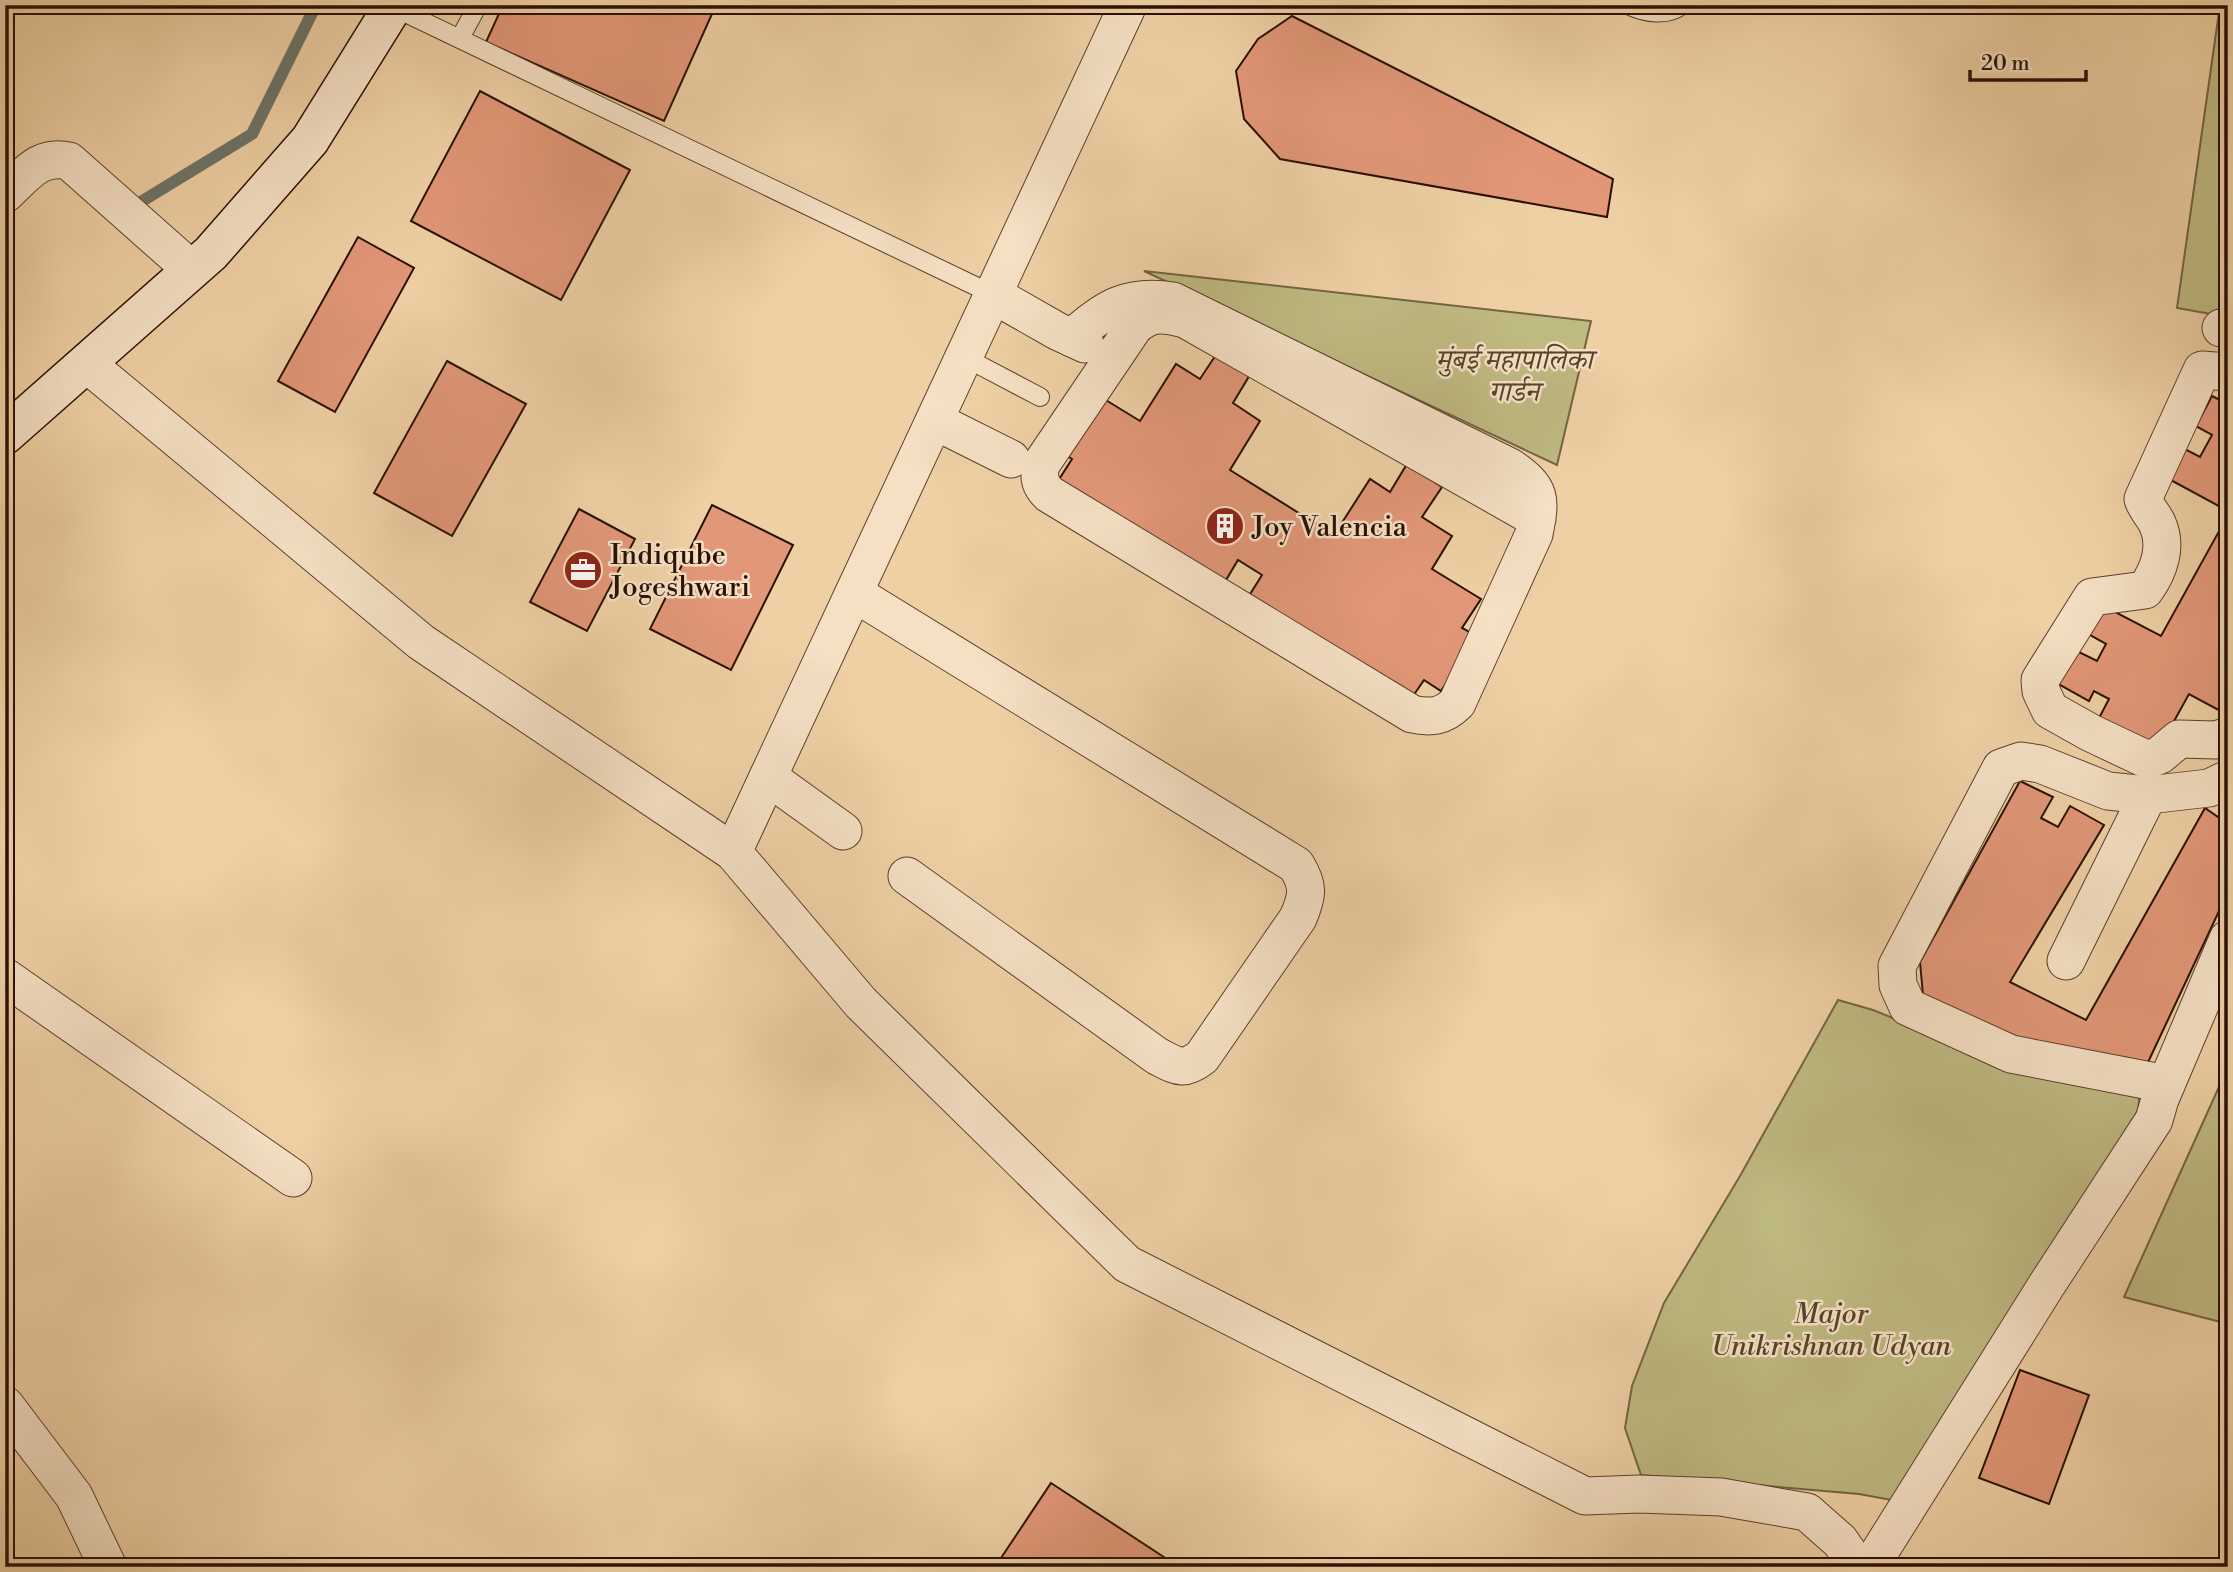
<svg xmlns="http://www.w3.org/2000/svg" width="2233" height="1572" font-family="'Libre Bodoni','Noto Serif Devanagari',serif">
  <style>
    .green { fill: #bfb982; stroke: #746443; stroke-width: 2 }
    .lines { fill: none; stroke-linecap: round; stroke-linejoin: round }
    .stream { stroke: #6d7468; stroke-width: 12 }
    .building { fill: #e29778; stroke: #2a1004; stroke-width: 2 }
    .service-casing { stroke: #5b402c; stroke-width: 20 }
    .minor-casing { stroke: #5b402c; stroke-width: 39 }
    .secondary-casing { stroke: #2a1004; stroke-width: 41 }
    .service { stroke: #f5e0c4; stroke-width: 18 }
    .minor { stroke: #f5e0c4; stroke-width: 37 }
    .secondary { stroke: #f5e0c4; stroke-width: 38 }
    .labels { text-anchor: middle; stroke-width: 5; stroke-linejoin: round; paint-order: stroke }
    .park-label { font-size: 28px; font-style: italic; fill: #57432a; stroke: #f5e0c4 }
    .poi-label { font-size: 28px; fill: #2a1004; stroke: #f5e0c4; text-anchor: start }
  </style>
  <rect width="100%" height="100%" fill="#efd0a5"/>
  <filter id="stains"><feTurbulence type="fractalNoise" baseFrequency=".00286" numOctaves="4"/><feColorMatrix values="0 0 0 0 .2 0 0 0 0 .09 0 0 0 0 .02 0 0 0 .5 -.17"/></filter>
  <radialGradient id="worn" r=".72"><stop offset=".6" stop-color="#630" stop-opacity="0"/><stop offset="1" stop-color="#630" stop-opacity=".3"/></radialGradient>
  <g class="green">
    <path d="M2220 5H2228V317L2177 308Z"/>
    <path d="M1144 271 1591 321 1557 465Z"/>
    <path d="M1838 1000 1873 1010 1982 1054 2140 1094 2138 1109 2115 1177 1913 1504 1859 1494 1641 1475 1625 1428 1632 1386 1664 1303 1740 1176Z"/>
    <path d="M2228 1067V1324L2124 1297Z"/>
  </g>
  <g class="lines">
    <path class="stream" d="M139 203 252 134 316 5"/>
  </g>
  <g class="building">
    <path d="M503 5H716L664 121 486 42Z"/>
    <path d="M1292 16 1613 179 1607 217 1280 159 1244 119 1236 71 1258 39Z"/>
    <path d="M480 91 630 170 561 300 411 221Z"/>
    <path d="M358 237 414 268 335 412 278 381Z"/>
    <path d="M1221 347 1254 368 1233 403 1260 421 1230 470 1334 535 1370 479 1390 492 1407 464 1442 487 1422 517 1452 536 1432 569 1481 599 1462 628 1477 636 1441 691 1424 680 1409 702 1247 599 1262 575 1238 560 1223 585 1058 481 1072 459 1059 451 1096 394 1140 421 1176 364 1200 379Z"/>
    <path d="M447 361 526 404 452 536 374 493Z"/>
    <path d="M2212 396 2228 404V511L2167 478 2183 448 2200 457 2212 435 2196 426Z"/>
    <path d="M712 505 793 545 731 670 650 629Z"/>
    <path d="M579 509 635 539 587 631 530 602Z"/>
    <path d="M2228 515V592L2220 605 2228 609V715L2189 694 2157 752 2098 720 2109 699 2094 691 2089 701 2055 682 2073 649 2097 661 2106 644 2083 631 2098 603 2161 636Z"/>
    <path d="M2020 781 2053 797 2041 818 2058 827 2070 806 2104 825 2010 982 2086 1020 2205 808 2228 824V892L2142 1075 2021 1046 1923 995 1920 962Z"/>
    <path d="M2020 1370 2089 1395 2049 1504 1979 1478Z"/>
    <path d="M1051 1483 1179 1567H995Z"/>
  </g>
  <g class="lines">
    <defs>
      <g id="service">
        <path d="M1628 5C1644 13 1668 17 1682 5"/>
        <path d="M393 7 992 294"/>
        <path d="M460 38 478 5"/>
        <path d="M964 357 1040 397"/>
      </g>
      <g id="minor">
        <path d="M5 194C26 175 39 154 69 161L192 270"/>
        <path d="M992 294 1057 331 1085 344"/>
        <path d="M2221 328 2228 329"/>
        <path d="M1072 338C1105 308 1127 294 1173 301L1510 467C1542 489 1541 498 1534 534L1457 703C1443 717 1431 718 1412 714L1049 494C1040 485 1039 479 1040 466L1134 327C1151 311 1164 314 1185 319L1537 519"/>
        <path d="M87 364 421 642 733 852 861 1003 1127 1264 1585 1496 1639 1494 1721 1497 1807 1512 1840 1541 1858 1567"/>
        <path d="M2228 372 2202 370 2143 499C2146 508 2153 515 2157 523 2168 546 2159 571 2145 590L2092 597 2040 680 2041 691 2050 710 2091 733 2148 760 2160 755 2179 739 2216 740 2228 736"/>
        <path d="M935 421 1011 459"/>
        <path d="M854 593 1296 865C1309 886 1308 895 1298 918L1202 1057C1183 1072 1177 1066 1157 1056L907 876"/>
        <path d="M768 777 843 831"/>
        <path d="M733 852 1128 5"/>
        <path d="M2066 961 2148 795"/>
        <path d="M5 977 293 1178"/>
        <path d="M2166 1084 2011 1054 1908 1007 1898 985 1897 966 2001 768 2021 761 2040 764 2108 791 2148 795 2209 788 2228 779"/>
        <path d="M5 1405 74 1496 108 1567"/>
        <path d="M1870 1567 2046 1286 2154 1120 2160 1099 2228 939"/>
      </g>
      <path id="secondary" d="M5 435 211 253 310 140 394 5"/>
    </defs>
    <use href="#service" class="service-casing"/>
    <use href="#minor" class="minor-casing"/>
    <use href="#secondary" class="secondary-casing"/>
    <use href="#service" class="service"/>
    <use href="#minor" class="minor"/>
    <use href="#secondary" class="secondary"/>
  </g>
  <defs>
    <symbol id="building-disc" viewBox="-11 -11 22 22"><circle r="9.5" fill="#8f2418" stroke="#f5e0c4"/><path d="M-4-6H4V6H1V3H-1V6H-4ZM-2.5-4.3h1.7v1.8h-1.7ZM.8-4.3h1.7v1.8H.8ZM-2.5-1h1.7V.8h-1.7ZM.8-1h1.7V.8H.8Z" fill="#fff"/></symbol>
    <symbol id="office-disc" viewBox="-11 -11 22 22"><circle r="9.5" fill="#8f2418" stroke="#f5e0c4"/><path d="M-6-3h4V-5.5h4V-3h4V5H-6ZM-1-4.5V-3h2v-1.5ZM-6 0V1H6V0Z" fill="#fff"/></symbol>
  </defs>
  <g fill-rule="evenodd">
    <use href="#building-disc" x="1203" y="504" width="44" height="44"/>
    <use href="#office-disc" x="561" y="548" width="44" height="44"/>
  </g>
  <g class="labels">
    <g class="park-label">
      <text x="1514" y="369">मुंबई महापालिका<tspan x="1514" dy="32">गार्डन</tspan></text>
      <text x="1831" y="1323">Major<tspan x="1831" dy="32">Unikrishnan Udyan</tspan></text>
    </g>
    <g class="poi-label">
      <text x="1252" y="536">Joy Valencia</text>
      <text x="610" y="564">Indiqube<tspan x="610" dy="32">Jogeshwari</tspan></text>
    </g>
  </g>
  <rect width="2233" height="1572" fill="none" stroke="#efd0a5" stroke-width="28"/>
  <rect x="7" y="7" width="2219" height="1558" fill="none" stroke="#2a1004" stroke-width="3.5"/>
  <rect x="14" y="14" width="2205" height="1544" fill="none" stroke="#2a1004" stroke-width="2"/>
  <path d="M1970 70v10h116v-10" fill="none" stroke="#2a1004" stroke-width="3.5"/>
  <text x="1981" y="70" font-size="21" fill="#2a1004" stroke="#f5e0c4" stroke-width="5" paint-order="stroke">20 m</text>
  <rect width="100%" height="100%" filter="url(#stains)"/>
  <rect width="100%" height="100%" fill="url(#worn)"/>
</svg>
